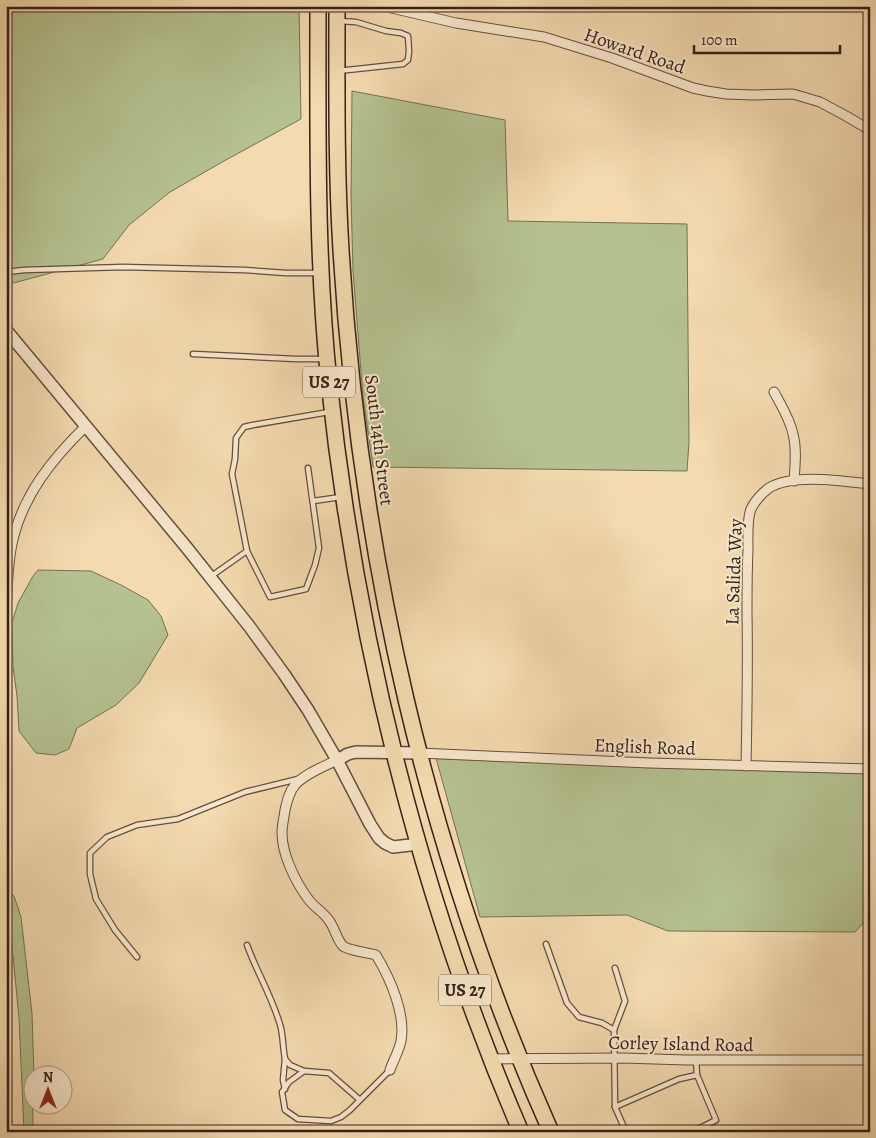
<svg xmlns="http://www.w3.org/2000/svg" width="876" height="1138" font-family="Alegreya,serif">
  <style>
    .green { fill: #b5c190; stroke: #757054 }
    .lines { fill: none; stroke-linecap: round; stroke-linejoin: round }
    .service-casing { stroke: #654e3e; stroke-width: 7 }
    .minor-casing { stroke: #654e3e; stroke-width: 11 }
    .tertiary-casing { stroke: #654e3e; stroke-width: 14 }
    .trunk-casing { stroke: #352018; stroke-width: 18 }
    .service { stroke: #f8e7cc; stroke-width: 4.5 }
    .minor { stroke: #f8e7cc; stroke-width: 9 }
    .tertiary { stroke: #f8e7cc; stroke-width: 11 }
    .trunk { stroke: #f4dab0; stroke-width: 15 }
    .labels { text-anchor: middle; stroke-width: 4; stroke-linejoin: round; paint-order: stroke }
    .shield { fill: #f8e7cc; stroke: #705c4e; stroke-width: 1 }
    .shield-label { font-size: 18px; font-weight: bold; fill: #352018 }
    .street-label { font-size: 19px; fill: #352018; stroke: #f8e7cc }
  </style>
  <rect width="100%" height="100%" fill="#f4dab0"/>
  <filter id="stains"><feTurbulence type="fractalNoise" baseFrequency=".004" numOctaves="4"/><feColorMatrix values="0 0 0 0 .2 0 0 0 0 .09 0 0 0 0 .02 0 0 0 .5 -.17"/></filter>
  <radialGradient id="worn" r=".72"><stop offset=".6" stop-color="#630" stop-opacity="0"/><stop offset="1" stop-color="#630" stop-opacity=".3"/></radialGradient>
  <g class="green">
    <path d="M6 6H299L301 119 224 161 170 192 129 225 103 259 6 285Z"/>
    <path d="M352 91 505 120 508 221 687 224 689 442 687 471 373 467 363 397 353 271 351 196Z"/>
    <path d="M38 570 91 571 121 585 148 600 161 616 168 635 139 683 116 705 77 728 69 749 55 755 36 753 19 731 17 696 13 667 12 623 18 603 33 576Z"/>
    <path d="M436 758 870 769V916L855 932 668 931 627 915 480 917Z"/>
    <path d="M6 890 14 896 21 917 32 1014 34 1075 32 1076 33 1125 37 1132H24L19 1018 10 925 6 914Z"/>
  </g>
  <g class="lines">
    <defs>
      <g id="service">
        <path d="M338 71 403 64 408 60 409 51 408 36 401 33 386 31 356 22 339 21"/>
        <path d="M6 272 24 270 123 267 244 270 286 273H320"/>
        <path d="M193 354 296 359H324"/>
        <path d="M313 501 341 497"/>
        <path d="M247 551 270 597 306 589 315 565 319 548 308 468"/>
        <path d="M210 577 247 551 232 474 235 459 236 438 244 427 253 425 329 412"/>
        <path d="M546 944 567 1003 579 1017 602 1023 614 1030"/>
        <path d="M247 945C257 973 273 998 281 1028 283 1038 283 1048 285 1059"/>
        <path d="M137 957 115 930 96 899 90 874V853L107 837 137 825 178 819 245 792 298 779"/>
        <path d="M615 968 625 1001 614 1030 615 1107 626 1132"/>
        <path d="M285 1089 283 1080 285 1059 290 1065 304 1071"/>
        <path d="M360 1100 329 1073 304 1071 289 1082 282 1092 285 1110 298 1119 331 1121 341 1117 350 1110 390 1070"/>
        <path d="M615 1107 679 1079 697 1075"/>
        <path d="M692 1132 716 1120 697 1075 696 1060"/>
      </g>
      <g id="minor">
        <path d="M383 6 456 23 544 37 612 58 693 88 707 91 726 94 753 95 793 94 820 102 846 116 870 130"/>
        <path d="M774 392C781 405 790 419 793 434 797 449 795 466 794 481"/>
        <path d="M6 617C7 593 7 568 12 544 22 496 52 459 86 426"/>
        <path d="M419 753 649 763 870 769"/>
        <path d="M337 760C325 766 304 774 295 785 289 792 287 801 285 810 284 818 282 825 282 833 282 855 296 883 309 900 315 908 325 913 330 922 335 929 337 940 343 946 347 950 369 953 376 955 390 978 406 1014 401 1041 399 1051 393 1061 390 1070"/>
        <path d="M746 766C747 716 748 665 747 614 747 593 747 571 748 550 748 538 747 524 750 512 752 504 762 493 769 488 792 473 843 481 870 484"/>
        <path d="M491 1059 623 1058 686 1060H870"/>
      </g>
      <g id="tertiary">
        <path d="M6 330 187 548 249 626 284 674 308 710 337 760 370 824 379 838 385 843 393 847 419 844"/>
        <path d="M337 760 348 754 356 752 419 753"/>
      </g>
      <g id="trunk">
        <path d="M318 6C318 132 316 258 329 382 356 637 419 896 521 1132"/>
        <path d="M337 6C337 88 336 169 341 250 359 553 427 854 551 1132"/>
      </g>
    </defs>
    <use href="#service" class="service-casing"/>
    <use href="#minor" class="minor-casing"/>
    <use href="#tertiary" class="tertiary-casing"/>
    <use href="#trunk" class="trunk-casing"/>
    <use href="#service" class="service"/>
    <use href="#minor" class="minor"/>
    <use href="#tertiary" class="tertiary"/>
    <use href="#trunk" class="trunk"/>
  </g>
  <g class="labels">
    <g class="shield">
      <rect x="303" y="366.5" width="52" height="31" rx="4"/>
      <rect x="439" y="974.5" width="52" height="31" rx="4"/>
    </g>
    <g class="shield-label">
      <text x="329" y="388">US 27</text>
      <text x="465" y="996">US 27</text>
    </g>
    <g class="street-label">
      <text transform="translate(635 50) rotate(19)" y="7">Howard Road</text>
      <text transform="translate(380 440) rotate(83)" y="7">South 14th Street</text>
      <text transform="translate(733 572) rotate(-88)" y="7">La Salida Way</text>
      <text transform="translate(645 746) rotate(2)" y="7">English Road</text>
      <text transform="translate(681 1043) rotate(1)" y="7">Corley Island Road</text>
    </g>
  </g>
  <rect width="876" height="1138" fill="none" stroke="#f4dab0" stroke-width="25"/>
  <rect x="8" y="8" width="861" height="1123" fill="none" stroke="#352018" stroke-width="2.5"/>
  <rect x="12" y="12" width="851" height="1113" fill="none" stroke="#352018"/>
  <g transform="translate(48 1090)"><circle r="24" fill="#f8e7cc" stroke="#aa9784"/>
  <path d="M0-4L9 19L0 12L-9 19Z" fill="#8f2418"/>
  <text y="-8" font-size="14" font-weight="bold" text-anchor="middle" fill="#352018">N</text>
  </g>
  <path d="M694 45v8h146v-8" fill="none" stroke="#352018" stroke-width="2.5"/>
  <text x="701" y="45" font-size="15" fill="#352018" stroke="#f8e7cc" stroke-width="4" paint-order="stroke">100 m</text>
  <rect width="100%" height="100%" filter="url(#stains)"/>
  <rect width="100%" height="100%" fill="url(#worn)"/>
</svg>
